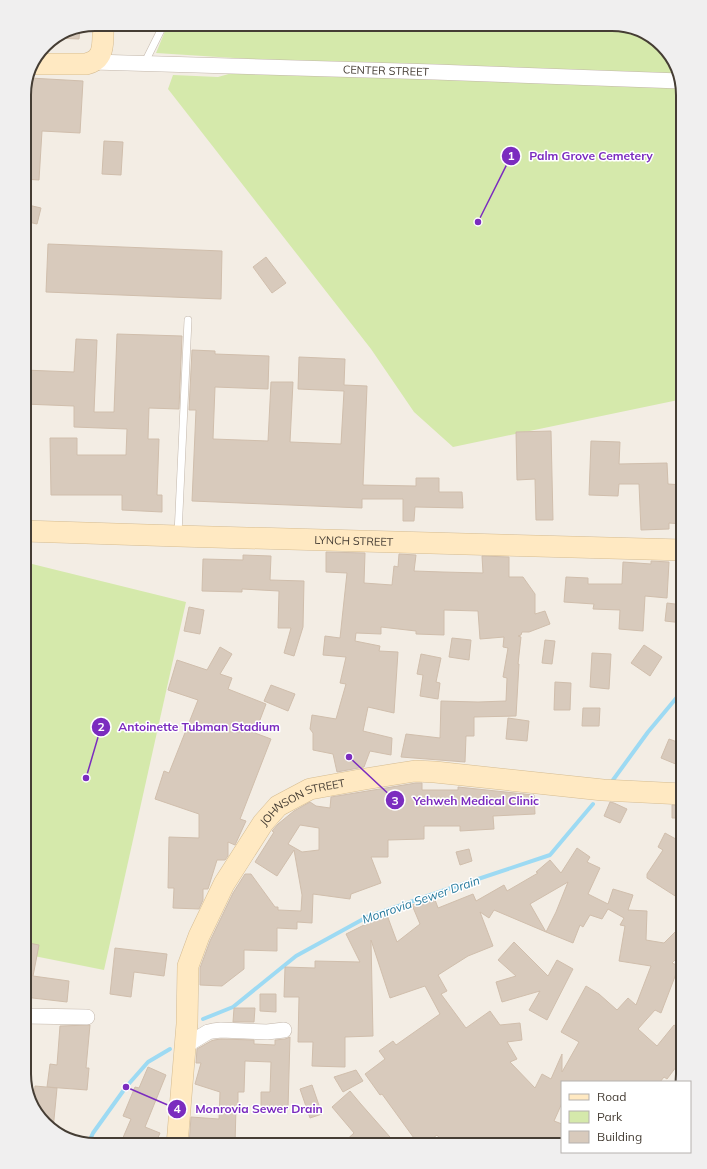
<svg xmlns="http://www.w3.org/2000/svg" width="707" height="1169" font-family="Mulish,sans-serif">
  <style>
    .green { fill: #d5e9ab }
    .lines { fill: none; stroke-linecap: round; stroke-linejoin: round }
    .stream { stroke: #9ddaf3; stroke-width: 4 }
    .building { fill: #d8cabc; stroke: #d0beac; fill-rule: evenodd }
    .lane-casing { stroke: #c2b6aa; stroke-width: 8 }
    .street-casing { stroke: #c2b6aa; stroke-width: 16 }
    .secondary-casing { stroke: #d5bc92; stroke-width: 22 }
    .lane { stroke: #fff; stroke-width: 7 }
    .street { stroke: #fff; stroke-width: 15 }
    .secondary { stroke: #ffe9c2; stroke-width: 21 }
    .labels { text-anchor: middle; stroke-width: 3; stroke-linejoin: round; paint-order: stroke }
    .street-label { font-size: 11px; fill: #453d34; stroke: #fff }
    .water-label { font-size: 12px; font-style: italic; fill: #25799d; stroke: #fff }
    .rim { fill: none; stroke: #453d34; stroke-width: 2 }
    .leader { fill: none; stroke: #7b2cbf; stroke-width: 1.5 }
    .callout-dot { fill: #7b2cbf; stroke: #fff; stroke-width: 1.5 }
    .mark-label { font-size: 12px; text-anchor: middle; font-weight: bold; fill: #fff }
    .callout-label { font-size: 12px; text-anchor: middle; font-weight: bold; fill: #7b2cbf; stroke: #fff; stroke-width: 3; stroke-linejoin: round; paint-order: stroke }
  </style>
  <rect width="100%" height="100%" fill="#f3ede4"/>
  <g class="green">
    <path d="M168 24H616L651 36 676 64 683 96V399L453 447 414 412 371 349 168 89 173 75 218 77 250 68V59L156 53Z"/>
    <path d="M24 562 186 602 104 970 24 954Z"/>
  </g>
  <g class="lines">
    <g class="stream">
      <path d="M613 780 648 732 683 690"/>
      <path d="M203 1019 233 1007 296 956 367 917 442 891 550 855 593 804"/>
      <path d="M88 1144 93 1133 126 1087 148 1062 170 1049"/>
    </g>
  </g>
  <g class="building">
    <path d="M80 27 79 39 55 38 68 29Z"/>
    <path d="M30 78 83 81 80 133 42 131 39 180 24 179V91Z"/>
    <path d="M104 141 123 142 121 175 102 174Z"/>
    <path d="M24 204 41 208 37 224 24 221Z"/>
    <path d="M48 244 222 251 221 299 46 292Z"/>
    <path d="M266 257 286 283 272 293 253 267Z"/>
    <path d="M117 334 182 336 179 409 149 408 148 439H159L157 495H162V512L122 510V495H51L50 438H77V455H126L127 429 74 427V406L24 404V370L74 372 76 339 97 340 94 412H114Z"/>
    <path d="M192 350 215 351V354L269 356 268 389 215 387 213 439 268 441 271 382H293L290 442 341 444 344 391 298 389 299 357 345 359 344 385 367 386 363 485 416 486V478H439V492H462L463 508 415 507 414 521H403V499H362V508L192 501 196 410H189Z"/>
    <path d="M551 431 553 520H536L535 479 517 480 516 432Z"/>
    <path d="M591 441 620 442 619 464 667 463 668 484 683 485V524L669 523V529L641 530 639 484H619L618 496 589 495Z"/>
    <path d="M326 552 365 553 364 583 392 585 394 566 398 567 399 554 416 555 414 571 443 572 483 573 482 556 509 557V577H523L535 594V614L545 611 550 624 529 632H522L521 635 518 636 521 637 518 664H519L516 716 474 717V736H466L465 762 401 757 406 734 440 738 441 701 478 702 506 701 507 678 503 677 508 648 503 647 504 637 480 639 478 611 444 610V635L416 634V631L381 627V634L356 633 355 641 380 646 379 651 398 652 394 713 368 707 363 731 392 738 391 755 370 751 364 767 337 772 333 754 313 750V733L310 729 312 715 336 719 346 684 340 683 346 657 323 655 325 636 340 638 347 573 326 572Z"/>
    <path d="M243 555 271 556 270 580 304 581 303 627 294 656 284 653 291 628H278L279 591 242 589V592L202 591 203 559 243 560Z"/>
    <path d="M651 561 669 562 667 598 645 596 643 631 619 629 620 610 593 609 594 604 564 602 566 577 588 578V584H622L623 562 651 564Z"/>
    <path d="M667 603 683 605V623L665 621Z"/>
    <path d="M189 607 204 610 200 634 184 631Z"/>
    <path d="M452 638 471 640 469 660 449 657Z"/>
    <path d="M545 640 555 641 552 664 542 663Z"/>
    <path d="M644 645 662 657 650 676 631 663Z"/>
    <path d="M220 647 232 654 220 674 232 678 228 689 266 704 255 733 271 739 240 819 246 821 235 845 228 842V856L225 860H217L208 889H203V900L199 909 173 908 174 888H168L169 837 199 838V814L155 799 164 771 169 773 198 700 168 690 177 660 207 670Z"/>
    <path d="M592 653 611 654 609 689 590 687Z"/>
    <path d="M421 654 441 658 436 682 440 683 438 699 420 696 423 675 417 674Z"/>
    <path d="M555 682 571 683 570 710H554Z"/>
    <path d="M271 685 295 694 288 711 264 701Z"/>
    <path d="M583 708H600L599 726H582Z"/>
    <path d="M508 718 529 721 527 741 506 739Z"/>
    <path d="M669 739 683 744V767L661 758Z"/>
    <path d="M416 783H422V790H458V787L534 795 535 814 493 816 494 829 460 831V826H424V839L388 840V857H371L381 883 351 894 350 899 313 894 312 923 297 922V929L277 928V951L244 950V969L222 986 200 985V968L210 941 233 893 245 874H251L275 907H278V910L301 911 302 895 294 850 277 876 255 862 274 832 272 831 278 824 294 811 310 802 316 806 330 808 331 797ZM300 825 319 828V850L302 852 288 844Z"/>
    <path d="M610 802 614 803 627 809 620 823 604 816Z"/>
    <path d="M672 805 683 806V818H672Z"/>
    <path d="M665 833 683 843V901L647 878V874L663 850 658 847Z"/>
    <path d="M577 848 590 857 587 862 600 868 588 894 608 904 613 889 633 895 628 910 647 911 646 940 664 943 676 931 683 938V952L672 963 679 966 661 1013 655 1010 638 1029 657 1046 674 1025 683 1031V1058L667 1079 664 1077 660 1082H562V1103L554 1121 562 1124V1145H452L442 1139 441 1140 437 1135 424 1145H419L382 1094 380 1095 365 1074 385 1059 379 1051 393 1041 396 1045 440 1014 425 986 390 998 371 940 373 1036 345 1037V1067L312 1066 313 1042H298L299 997H284L285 967 315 968V961L360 962 346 934 374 920 387 915 397 942 420 924 412 905 434 897 438 908 473 894 476 901 504 885 507 891 538 873 536 872 550 860 561 873ZM568 882 556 912 546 932 573 943 580 925 583 927 590 915 602 919 608 909 624 918 620 925 625 926 619 961 651 966 636 1005 628 998 617 1010 599 994 586 986 561 1032 579 1042 562 1072V1054L551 1079 542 1074 535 1088 510 1062 517 1059 507 1042 522 1040 520 1023 500 1025 490 1011 466 1028 441 994 447 991 438 975 468 956 493 946 480 912 489 918 494 910 546 932 530 904Z"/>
    <path d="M469 849 472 861 460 865 456 852Z"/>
    <path d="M24 942 39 945 33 976 69 981 67 1002 24 997Z"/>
    <path d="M514 942 548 976 557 960 573 969 547 1020 529 1010 540 991 502 1002 496 982 516 976 498 960Z"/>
    <path d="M115 948 167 954 164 976 134 972 131 997 110 994Z"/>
    <path d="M260 994H276V1012L260 1011Z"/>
    <path d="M234 1008H255L254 1022H233Z"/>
    <path d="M90 1025 86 1068H89L87 1090 47 1087 50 1064 57 1065 60 1026Z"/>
    <path d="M290 1037 288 1109 261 1108V1092H270L271 1062 245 1061 244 1092H238V1107H236L235 1145H189L191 1117 219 1119 220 1092 195 1084 201 1063H196L197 1049 211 1041 214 1040 221 1039 254 1040V1044L275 1045V1040L285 1039Z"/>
    <path d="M148 1067 166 1075 145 1127 160 1133 155 1145H124L126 1142 122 1140 131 1119 123 1116 135 1087 139 1088Z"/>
    <path d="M356 1070 363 1081 343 1092 334 1077Z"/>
    <path d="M312 1085 322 1114 310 1118 300 1089Z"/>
    <path d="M35 1086 57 1088 53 1130 33 1107Z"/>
    <path d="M350 1091 360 1103 397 1145H341L354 1133 332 1107Z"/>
  </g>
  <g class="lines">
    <defs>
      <g id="lane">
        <path d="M144 64 164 24"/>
        <path d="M178 534 188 320"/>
      </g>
      <g id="street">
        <path id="s1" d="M93 62 435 72 680 81"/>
        <path d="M24 1016 87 1017"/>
        <path d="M185 1046 208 1032 213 1031 221 1030 267 1032 284 1030"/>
      </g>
      <g id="secondary">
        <path d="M37 64H86C90 63 96 61 99 56 104 49 103 32 103 24"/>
        <path id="s2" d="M24 531 178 536 683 550"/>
        <path id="s3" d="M177 1145 187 1024 188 966 199 936 224 884 263 823 278 806 310 789 365 779 415 771 435 772 603 790 683 794"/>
      </g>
    </defs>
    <use href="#lane" class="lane-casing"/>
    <use href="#street" class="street-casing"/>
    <use href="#secondary" class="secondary-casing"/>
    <use href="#lane" class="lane"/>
    <use href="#street" class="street"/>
    <use href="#secondary" class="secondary"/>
  </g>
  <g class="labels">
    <g class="street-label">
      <text dy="4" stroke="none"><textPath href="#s1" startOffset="293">CENTER STREET</textPath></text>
      <text dy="4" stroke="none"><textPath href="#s2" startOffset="330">LYNCH STREET</textPath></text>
      <text dy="4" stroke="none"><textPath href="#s3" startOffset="388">JOHNSON STREET</textPath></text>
    </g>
    <g class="water-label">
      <text transform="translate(421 900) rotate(-19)" y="4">Monrovia Sewer Drain</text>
    </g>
  </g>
  <path d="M0 0H707V1169H0ZM95 31H612A64 64 0 0 1 676 95V1074A64 64 0 0 1 612 1138H95A64 64 0 0 1 31 1074V95A64 64 0 0 1 95 31Z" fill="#f0efef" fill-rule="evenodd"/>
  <path class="rim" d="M95 31H612A64 64 0 0 1 676 95V1074A64 64 0 0 1 612 1138H95A64 64 0 0 1 31 1074V95A64 64 0 0 1 95 31Z"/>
  <path class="leader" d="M478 222L511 156M86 778L101 727M349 757L395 800M126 1087L177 1109"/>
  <g class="callout-dot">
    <circle cx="478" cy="222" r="4"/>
    <circle cx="86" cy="778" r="4"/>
    <circle cx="349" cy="757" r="4"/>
    <circle cx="126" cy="1087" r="4"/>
    <circle cx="511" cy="156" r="10"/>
    <circle cx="101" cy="727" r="10"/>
    <circle cx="395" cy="800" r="10"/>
    <circle cx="177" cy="1109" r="10"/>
  </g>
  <g class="mark-label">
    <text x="511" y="160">1</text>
    <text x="101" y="731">2</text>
    <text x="395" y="805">3</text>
    <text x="177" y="1113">4</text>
  </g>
  <g class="callout-label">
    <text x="591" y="160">Palm Grove Cemetery</text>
    <text x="199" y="731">Antoinette Tubman Stadium</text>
    <text x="476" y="805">Yehweh Medical Clinic</text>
    <text x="259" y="1113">Monrovia Sewer Drain</text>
  </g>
  <rect x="561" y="1081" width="130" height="72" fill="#ffffff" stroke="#b5b1ae"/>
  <rect x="569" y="1094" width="20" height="6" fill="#ffe9c2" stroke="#b5b1ae"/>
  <text x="597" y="1101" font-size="12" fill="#453d34">Road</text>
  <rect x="569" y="1111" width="20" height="12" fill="#d5e9ab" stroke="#b5b1ae"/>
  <text x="597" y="1121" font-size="12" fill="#453d34">Park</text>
  <rect x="569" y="1131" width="20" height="12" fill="#d8cabc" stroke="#b5b1ae"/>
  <text x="597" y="1141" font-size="12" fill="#453d34">Building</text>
</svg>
